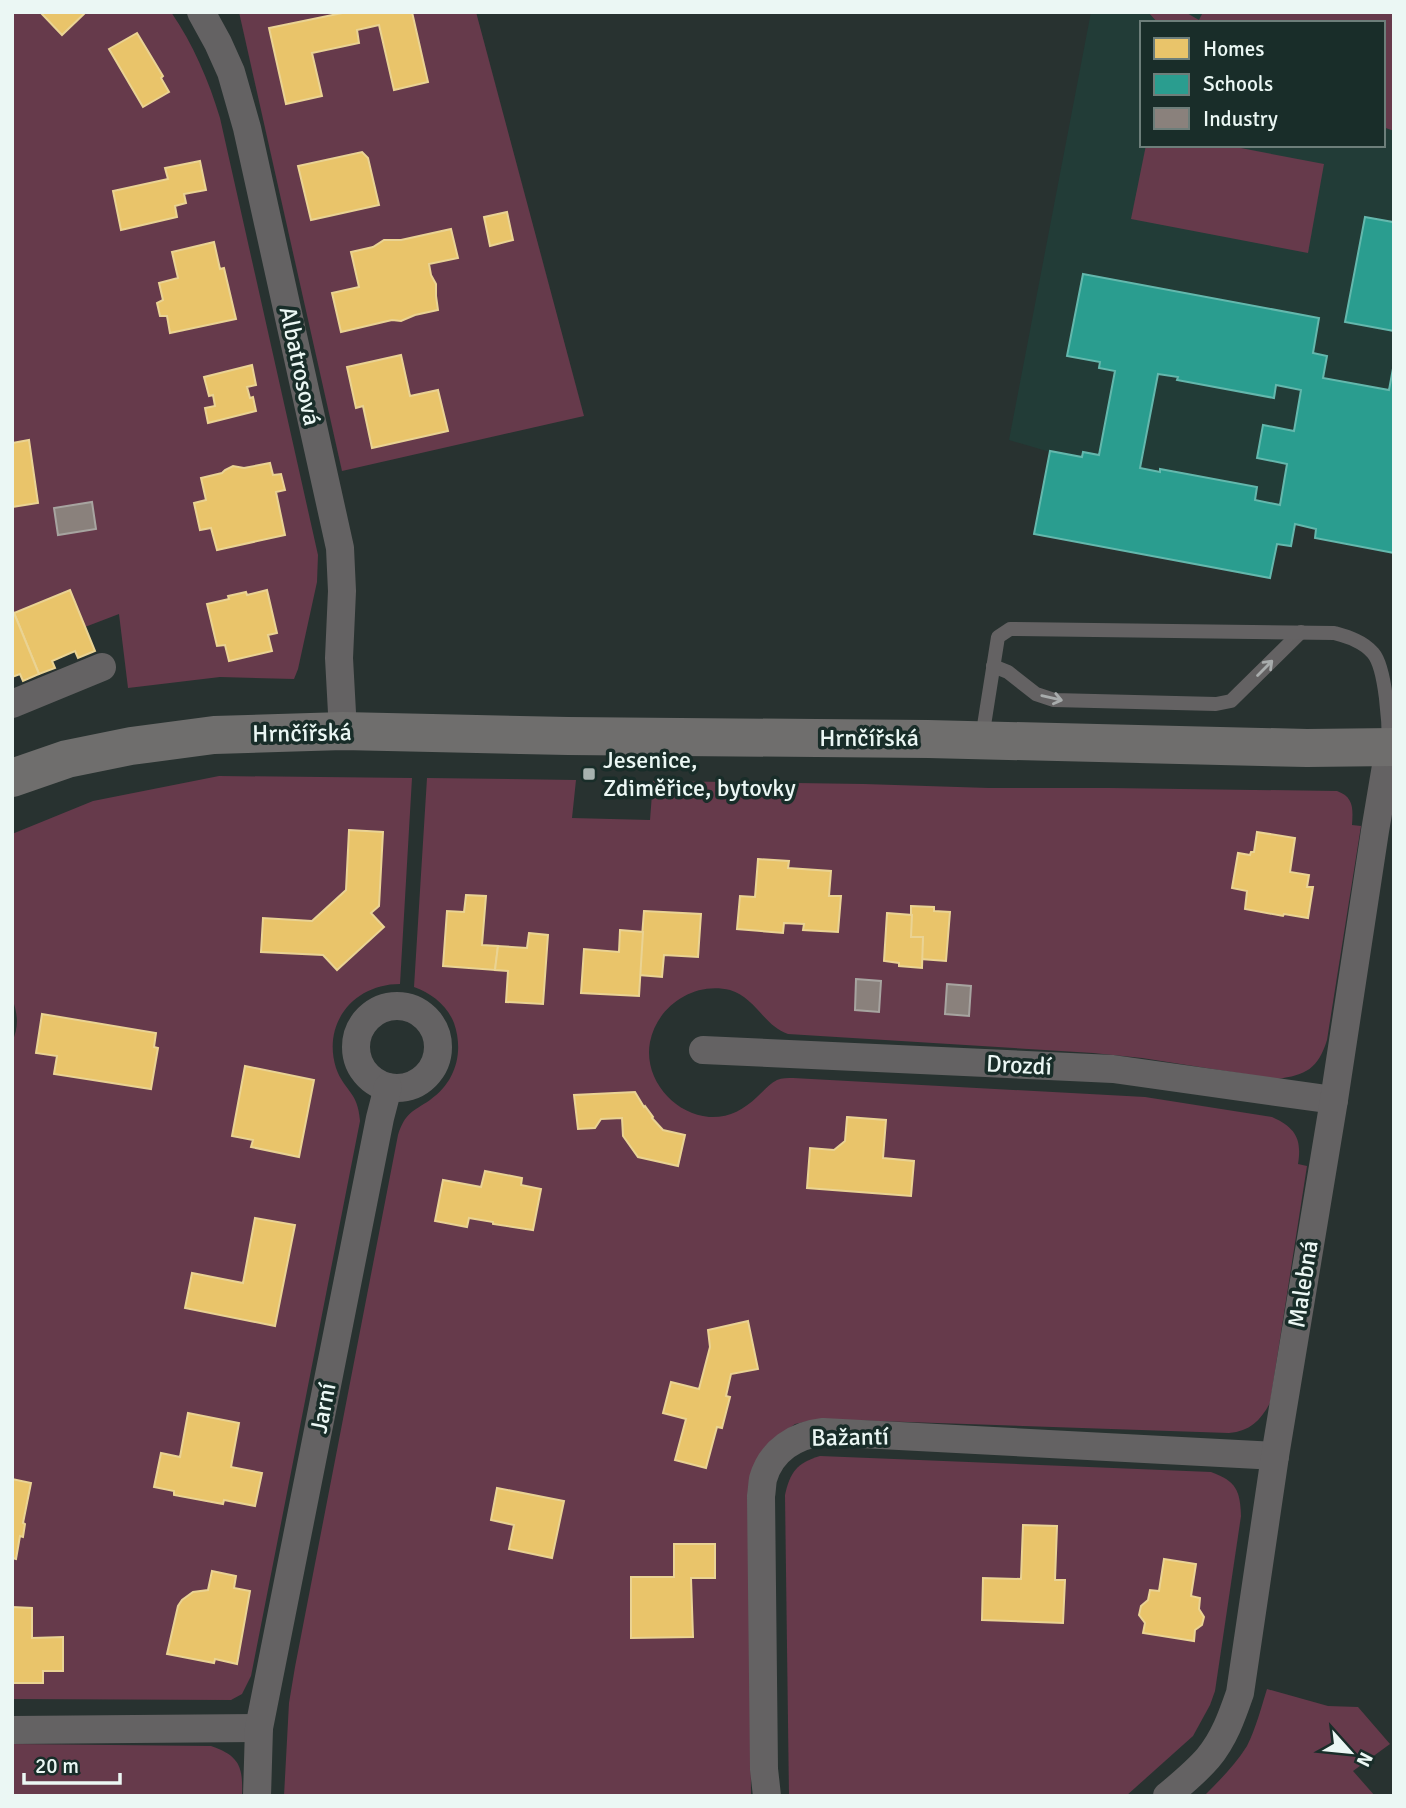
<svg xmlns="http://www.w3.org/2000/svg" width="1406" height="1808" font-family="Signika,sans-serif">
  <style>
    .built { fill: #223c37; fill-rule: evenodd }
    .green { fill: #663a4b }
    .homes { fill: #e9c46a; stroke: #ead393; stroke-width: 2 }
    .schools { fill: #2a9d8f; stroke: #64b8ad; stroke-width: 2; fill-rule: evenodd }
    .industry { fill: #8a817c; stroke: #a7a4a0; stroke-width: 2 }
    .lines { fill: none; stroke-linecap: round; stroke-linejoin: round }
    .lane { stroke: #646263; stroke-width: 14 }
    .street { stroke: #646263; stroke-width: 28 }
    .secondary { stroke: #6f6e6d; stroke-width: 38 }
    .oneway { stroke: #a8acac }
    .poi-dot { fill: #a7b2af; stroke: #192d29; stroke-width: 2.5 }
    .labels { text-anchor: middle; stroke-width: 7; stroke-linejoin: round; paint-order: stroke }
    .street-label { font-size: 24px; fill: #ebf7f4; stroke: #192d29 }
    .poi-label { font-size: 24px; fill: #ebf7f4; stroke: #192d29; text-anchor: start }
  </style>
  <rect width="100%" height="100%" fill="#283230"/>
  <path class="built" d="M1091 12H1394V553L1315 538 1316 529 1296 524 1291 546 1277 544 1270 578 1034 534 1050 452 1009 440ZM1142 23H1383V145H1142Z"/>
  <g class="green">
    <path d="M12 12H171C193 44 209 81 220 118L318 555 317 582 298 669 294 679 220 677 128 688 119 614 85 627 12 614Z"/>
    <path d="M239 12H476L584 416 342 471Z"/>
    <path d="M1148 12H1185L1199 20 1203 12H1394V131L1383 127V23H1158Z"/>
    <path d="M1146 145H1225L1324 164 1308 253 1131 219Z"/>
    <path d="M219 776 412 778 400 984C354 984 322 1023 336 1068 344 1091 358 1091 360 1121L251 1676 242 1694 231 1700 12 1699V1042C19 1027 18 1014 12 998V834L93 801Z"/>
    <path d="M427 778 576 780 572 818 650 820 653 781 864 784 989 788H1110L1337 791C1354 797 1353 809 1352 825L1361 826 1327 1040C1318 1069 1306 1075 1277 1079L1142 1058 1093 1053 788 1034C764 1026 755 997 730 990 694 981 657 1006 650 1042 643 1079 674 1114 709 1117 729 1118 743 1110 757 1097 764 1091 769 1084 777 1080 782 1078 788 1078 793 1078L1145 1097 1272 1117C1296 1128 1302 1139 1298 1164L1307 1166 1270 1403C1260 1421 1250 1431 1229 1433L819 1419 795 1424 769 1444 749 1491 751 1796H284L289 1703 295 1667 398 1135C405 1113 412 1112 430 1100 456 1082 464 1052 454 1023 447 1005 431 993 414 987Z"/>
    <path d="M820 1456 1211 1472C1236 1481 1240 1490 1241 1516L1215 1691 1210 1705 1193 1736 1126 1796H789L785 1495C790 1472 797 1463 820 1456Z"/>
    <path d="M1267 1689 1328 1706 1358 1707 1390 1744 1353 1771 1375 1796H1204C1220 1780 1235 1765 1247 1746 1256 1728 1261 1708 1267 1689Z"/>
    <path d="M12 1744 211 1746C240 1756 243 1767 242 1796H12Z"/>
  </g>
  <g class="homes">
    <path d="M40 12H86L62 35Z"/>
    <path d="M347 12H412L428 82 394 90 379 25 357 30 359 43 312 53 322 96 286 104 269 28Z"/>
    <path d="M137 33 163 76 161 78 169 92 143 107 109 49Z"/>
    <path d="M362 152 368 158 379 205 311 220 298 166Z"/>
    <path d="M200 161 206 190 184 194 186 203 175 206 177 217 121 230 113 191 168 179 165 168Z"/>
    <path d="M507 212 513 240 490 246 484 217Z"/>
    <path d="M451 229 458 258 429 264 431 275 436 284V296L438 310 415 315 401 321 392 320 341 332 332 293 359 287 351 252 373 247 384 240H401Z"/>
    <path d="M214 242 220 269 224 268 236 319 170 333 167 316H160L157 303 163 300 159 283 178 278 172 252Z"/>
    <path d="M401 355 410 396 438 390 448 431 372 448 363 406 356 408 347 367Z"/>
    <path d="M252 365 256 385 247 387 250 398 253 397 256 411 208 423 205 408 215 406 213 395 209 396 204 377Z"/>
    <path d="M29 440 38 503 12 507V443Z"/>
    <path d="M270 463 273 475 281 474 285 490 276 492 285 535 217 550 211 528 200 530 194 503 206 500 201 478 222 473 225 470 233 466 244 468Z"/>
    <path d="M70 590 95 651 78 658 75 651 52 661 55 668 39 674 14 613Z"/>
    <path d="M267 590 277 633 268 635 272 651 229 661 225 645 217 646 207 604 229 599 228 596 246 592 247 595Z"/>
    <path d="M14 613 39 674 23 681 20 674 12 677V614Z"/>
    <path d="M349 830 383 832 379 906 371 913 384 927 337 970 323 955 261 952 263 918 312 921 346 890Z"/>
    <path d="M1257 832 1295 838 1290 872 1309 875 1307 887H1313L1308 918 1284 914 1283 916 1245 909 1247 891 1232 888 1238 853 1250 855 1251 852H1254Z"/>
    <path d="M758 859 789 861 788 868 831 871 829 896H841L838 932 803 930 804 924 784 923 783 933 737 929 740 896 755 897Z"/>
    <path d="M466 895 486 896 482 945 498 946 495 970 443 966 447 911 464 912Z"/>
    <path d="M911 906 934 907V911L950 912 946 961 921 959 923 937H911Z"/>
    <path d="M644 911 701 914 698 957 664 955 662 977 639 975Z"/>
    <path d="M887 913 912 915 911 937H923L922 968 899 966V963L884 961Z"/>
    <path d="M620 930 643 932 639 996 581 993 584 949 619 952Z"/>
    <path d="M529 933 548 935 543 1004 506 1002 508 971 495 970 498 946 527 948Z"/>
    <path d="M42 1014 156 1033 154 1047 158 1048 151 1089 54 1074 57 1056 36 1053Z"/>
    <path d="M245 1066 314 1080 299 1157 251 1147 253 1140 232 1136Z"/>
    <path d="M635 1092 644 1107 645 1106 653 1117 652 1118 663 1130 685 1135 678 1166 638 1157 623 1136 622 1118 601 1119 595 1128 578 1129 574 1095Z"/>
    <path d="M847 1117 886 1120 883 1158 914 1161 911 1196 807 1188 810 1148 834 1150 845 1141Z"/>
    <path d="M485 1171 522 1178 521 1185 541 1189 533 1230 493 1224V1222L469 1218 467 1227 435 1221 443 1180 481 1187Z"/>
    <path d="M255 1218 295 1225 275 1326 185 1308 192 1273 243 1283Z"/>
    <path d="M748 1321 758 1369 731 1374 726 1396 730 1397 722 1428 717 1427 706 1468 675 1460 686 1419 663 1413 671 1382 699 1389 710 1347 708 1330Z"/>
    <path d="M188 1413 239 1423 231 1467 262 1473 255 1506 224 1500 223 1504 174 1495V1491L154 1487 161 1453 180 1457Z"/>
    <path d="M12 1479 31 1483 23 1523 25 1524 23 1537 20 1536 16 1559 12 1558Z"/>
    <path d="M497 1488 564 1501 552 1558 509 1549 514 1525 491 1520Z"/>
    <path d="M1023 1525 1057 1526 1055 1580H1065L1063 1623 982 1620 983 1578 1021 1579Z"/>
    <path d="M674 1544H715V1578H691L693 1637 631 1638V1577H674Z"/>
    <path d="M1164 1559 1196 1564 1191 1596 1200 1598 1199 1609 1204 1617 1202 1625 1195 1630 1194 1641 1143 1633 1145 1623 1139 1615 1141 1606 1148 1600 1150 1590 1159 1591Z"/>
    <path d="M212 1571 236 1576 234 1588 250 1591 237 1664 215 1659 214 1663 167 1654 178 1606 182 1600 193 1592 208 1590Z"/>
    <path d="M12 1607 32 1608V1638L63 1637V1671H43V1683H12Z"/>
  </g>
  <g class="schools">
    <path d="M1365 217 1393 222 1394 218V331L1345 322Z"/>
    <path d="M1083 274 1319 318 1313 353 1327 356 1323 378 1389 390 1394 363V553L1315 538 1316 529 1295 524 1291 546 1277 544 1270 578 1034 534 1050 451 1082 457 1083 452 1099 455 1115 371 1099 368 1100 362 1067 356ZM1158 374 1178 377 1177 380 1274 398 1276 385 1301 390 1294 431 1263 425 1257 458 1287 464 1280 505 1255 500 1257 487 1160 469V472L1140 468Z"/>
  </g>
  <g class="industry">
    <path d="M92 502 96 529 58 535 54 508Z"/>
    <path d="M856 979 881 981 879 1012 855 1010Z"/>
    <path d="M947 984 971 986 969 1016 945 1014Z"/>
  </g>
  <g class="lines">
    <g class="lane">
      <path d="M993 666 1008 672 1036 694 1054 700 1216 704 1231 701 1301 632"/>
      <path d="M982 738 998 637 1010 629 1334 633C1348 637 1363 641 1373 653 1386 668 1389 725 1389 746"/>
    </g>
    <g class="street">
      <path d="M201 12 218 43 231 72 247 128 340 548 342 591 339 658 343 731"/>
      <path d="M12 704 102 667"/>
      <circle cx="397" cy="1047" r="41"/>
      <path d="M703 1050 1113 1069 1334 1100"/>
      <path d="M12 1730 259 1728"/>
      <path d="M257 1796 259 1728 380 1118 388 1087"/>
      <path d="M767 1796 764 1769 761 1496C762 1491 762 1484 763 1479 771 1450 796 1435 823 1432L1275 1456"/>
      <path d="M1167 1796C1181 1784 1196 1772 1208 1758 1224 1739 1232 1716 1240 1693L1275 1456 1334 1100 1375 831 1389 748"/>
    </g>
    <path class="secondary" d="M12 778 67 759 131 746 214 735 343 731 568 736 928 739 1307 748 1394 747"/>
  </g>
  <defs><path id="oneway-shaft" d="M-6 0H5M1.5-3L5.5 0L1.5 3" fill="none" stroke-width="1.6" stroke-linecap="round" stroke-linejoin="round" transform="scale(1.75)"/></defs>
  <g class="oneway">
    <use href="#oneway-shaft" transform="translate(1265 668) rotate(-45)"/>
    <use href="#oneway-shaft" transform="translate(1052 698) rotate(13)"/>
  </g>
  <rect class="poi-dot" x="582" y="767" width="14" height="14" rx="3.5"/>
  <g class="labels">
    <g class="street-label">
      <text transform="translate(300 366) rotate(78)" y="8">Albatrosová</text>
      <text transform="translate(302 733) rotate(-1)" y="8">Hrnčířská</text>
      <text x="869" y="746">Hrnčířská</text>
      <text transform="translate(1019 1065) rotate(3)" y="8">Drozdí</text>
      <text transform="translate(1303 1284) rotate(-81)" y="8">Malebná</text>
      <text transform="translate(323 1408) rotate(-79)" y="8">Jarní</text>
      <text transform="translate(850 1437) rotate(-1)" y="8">Bažantí</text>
    </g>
    <g class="poi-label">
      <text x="603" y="768">Jesenice,<tspan x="603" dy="28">Zdiměřice, bytovky</tspan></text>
    </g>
  </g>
  <rect width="1406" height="1808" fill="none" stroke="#ebf7f4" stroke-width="28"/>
  <rect x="1140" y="21" width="245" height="126" fill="#192d29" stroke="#6d7e7a" stroke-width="2"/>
  <rect x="1154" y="38" width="35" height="21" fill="#e9c46a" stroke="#6d7e7a" stroke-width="2"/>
  <text x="1203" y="56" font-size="21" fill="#ebf7f4">Homes</text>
  <rect x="1154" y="74" width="35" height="21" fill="#2a9d8f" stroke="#6d7e7a" stroke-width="2"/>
  <text x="1203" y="91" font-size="21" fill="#ebf7f4">Schools</text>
  <rect x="1154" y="108" width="35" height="21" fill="#8a817c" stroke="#6d7e7a" stroke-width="2"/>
  <text x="1203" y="126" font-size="21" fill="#ebf7f4">Industry</text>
  <g transform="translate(1350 1752) rotate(117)" stroke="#192d29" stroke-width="5" paint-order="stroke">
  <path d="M0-5L12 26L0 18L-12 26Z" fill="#ebf7f4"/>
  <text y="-10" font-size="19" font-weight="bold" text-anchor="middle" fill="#ebf7f4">N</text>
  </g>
  <path d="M24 1773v10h96v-10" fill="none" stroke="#ebf7f4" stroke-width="3.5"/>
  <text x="35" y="1773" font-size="21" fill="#ebf7f4" stroke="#192d29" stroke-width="5" paint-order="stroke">20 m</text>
</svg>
